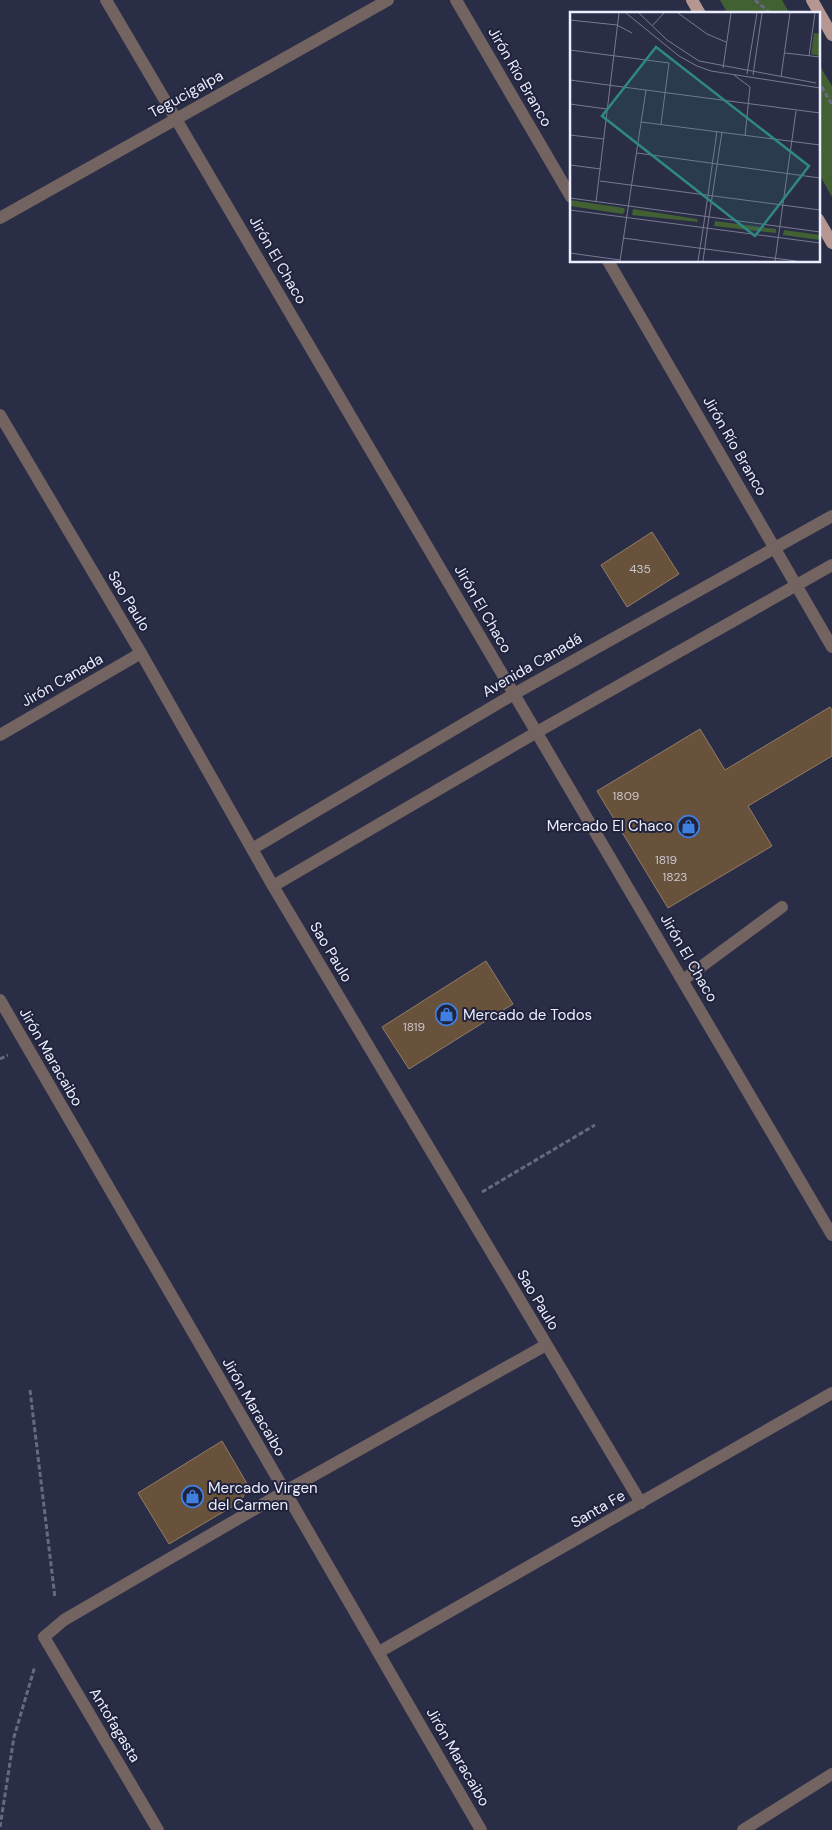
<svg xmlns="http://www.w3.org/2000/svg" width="832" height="1830" font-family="'DM Sans',sans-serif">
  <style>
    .green { fill: #416133 }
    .building { fill: #68523b; stroke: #947c64 }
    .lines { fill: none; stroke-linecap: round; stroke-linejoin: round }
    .path { stroke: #66697f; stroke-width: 3; stroke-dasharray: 5 2.5; stroke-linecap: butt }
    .minor { stroke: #736361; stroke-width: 12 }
    .major { stroke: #b59691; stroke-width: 12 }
    .labels { text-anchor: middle; stroke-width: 4; stroke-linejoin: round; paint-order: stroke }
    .number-label { font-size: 12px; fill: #cac7cd }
    .street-label { font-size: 15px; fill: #ebeefe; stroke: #20233b }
    .poi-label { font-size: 15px; fill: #ebeefe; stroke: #20233b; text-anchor: start }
    .inset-road { fill: none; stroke: #777a90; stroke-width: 1 }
    .view { fill: #308884; fill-opacity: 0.15; stroke: #308884; stroke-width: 2.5 }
    .inset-edge { fill: none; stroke: #ebeefe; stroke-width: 2.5 }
  </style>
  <rect width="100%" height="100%" fill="#2a2d46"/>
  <g class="green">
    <path d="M720 0H782L790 14H728Z"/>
    <path d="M818 63 832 86V197L818 172Z"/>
  </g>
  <g class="building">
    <path d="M652 532 679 574 627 607 601 565Z"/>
    <path d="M830 707 832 710V756L748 806 772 846 668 908 597 791 700 729 725 770Z"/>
    <path d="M486 961 513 1004 409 1069 382 1027Z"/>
    <path d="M222 1441 249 1487 240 1502 169 1544 138 1493Z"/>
  </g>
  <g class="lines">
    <g class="path">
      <path d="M755 0 771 14"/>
      <path d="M818 80 832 105"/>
      <path d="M0 1059 8 1055"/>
      <path d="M482 1192 595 1125"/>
      <path d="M30 1390 55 1598"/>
      <path d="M0 1827 14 1737 35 1666"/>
    </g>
    <g class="minor">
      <path d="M106 0 832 1235"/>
      <path d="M456 0 571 197"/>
      <path d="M0 218 388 0"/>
      <path d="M608 261 832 647"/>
      <path d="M0 415 141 653 273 886 641 1503"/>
      <path d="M0 735 141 653"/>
      <path d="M252 849 514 694 832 516"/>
      <path d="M273 886 537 732 832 565"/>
      <path d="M683 980 782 907"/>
      <path d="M0 1000C160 1277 322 1552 481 1830"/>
      <path d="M379 1652 832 1393"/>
      <path d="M158 1830 44 1637 64 1620 284 1492 546 1345"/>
      <path d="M743 1830 832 1774"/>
    </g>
    <g class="major">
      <path d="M692 0 700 14"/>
      <path d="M812 0 832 35"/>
      <path d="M818 219 832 243"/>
    </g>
  </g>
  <defs>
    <symbol id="shop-ring" viewBox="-11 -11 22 22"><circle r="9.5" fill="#20233b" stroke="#3f7fe0" stroke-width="1.5"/><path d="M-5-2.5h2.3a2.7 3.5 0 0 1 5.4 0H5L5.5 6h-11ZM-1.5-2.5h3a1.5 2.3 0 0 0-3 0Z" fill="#3f7fe0"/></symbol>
  </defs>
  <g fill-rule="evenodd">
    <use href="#shop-ring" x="676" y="814" width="25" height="25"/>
    <use href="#shop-ring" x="434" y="1002" width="25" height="25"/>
    <use href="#shop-ring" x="180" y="1484" width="25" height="25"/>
  </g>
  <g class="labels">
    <g class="number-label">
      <text x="640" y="573">435</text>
      <text x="626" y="800">1809</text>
      <text x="666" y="864">1819</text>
      <text x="675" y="881">1823</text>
      <text x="414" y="1031">1819</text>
    </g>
    <g class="street-label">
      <text transform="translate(520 77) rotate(60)" y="5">Jirón Río Branco</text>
      <text transform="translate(186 94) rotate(-29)" y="5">Tegucigalpa</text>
      <text transform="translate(278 260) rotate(60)" y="5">Jirón El Chaco</text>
      <text transform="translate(735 446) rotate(60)" y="5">Jirón Río Branco</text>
      <text transform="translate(129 601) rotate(59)" y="5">Sao Paulo</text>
      <text transform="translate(483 609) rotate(60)" y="5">Jirón El Chaco</text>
      <text transform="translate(532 665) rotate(-30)" y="5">Avenida Canadá</text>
      <text transform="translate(62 680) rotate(-30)" y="5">Jirón Canada</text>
      <text transform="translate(331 952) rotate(59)" y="5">Sao Paulo</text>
      <text transform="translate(689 958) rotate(60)" y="5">Jirón El Chaco</text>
      <text transform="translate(51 1057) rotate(60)" y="5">Jirón Maracaibo</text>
      <text transform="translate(538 1300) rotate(59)" y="5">Sao Paulo</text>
      <text transform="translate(254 1407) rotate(60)" y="5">Jirón Maracaibo</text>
      <text transform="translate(598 1509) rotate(-30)" y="5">Santa Fe</text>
      <text transform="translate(115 1725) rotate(59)" y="5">Antofagasta</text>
      <text transform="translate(458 1757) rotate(60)" y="5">Jirón Maracaibo</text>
    </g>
    <g class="poi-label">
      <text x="673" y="831" text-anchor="end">Mercado El Chaco</text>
      <text x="463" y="1020">Mercado de Todos</text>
      <text x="208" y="1493">Mercado Virgen<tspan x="208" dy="17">del Carmen</tspan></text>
    </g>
  </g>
  <g transform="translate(570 12)">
    <rect width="250" height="250" fill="#2a2d46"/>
    <path d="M244 21 250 22V44L241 42ZM0 188 54 196 55 198 53 202 0 194ZM63 197 127 207 128 210 62 203ZM145 209 206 217V221L144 214ZM214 218 250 223V228L213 223Z" fill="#416133"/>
    <path class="inset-road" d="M56 1 109 44 127 54 141 59 250 76M69 1 97 28 129 49 246 71M108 1 137 22 156 30M0 8 47 13 62 21M83 13 94 1M0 38 99 51 91 112M215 41 250 45M239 44 245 1M153 56 161 1M177 62 187 1M164 63 180 75 175 124M183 63 192 1M211 65 220 1M0 68 250 101M0 92 37 97M71 110 250 133M0 123 34 127M67 141 250 166M0 153 31 157M30 169 250 198M0 186 250 220M26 190 49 1M0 198 250 231M135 204 147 119M139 205 152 120M53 226 226 249M0 241 50 248M50 249 76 78M128 249 135 204M133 249 139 205M205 249 226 99"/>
    <path class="view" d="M86 35 239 154 185 224 32 104Z"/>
    <rect width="250" height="250" class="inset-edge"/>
  </g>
</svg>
